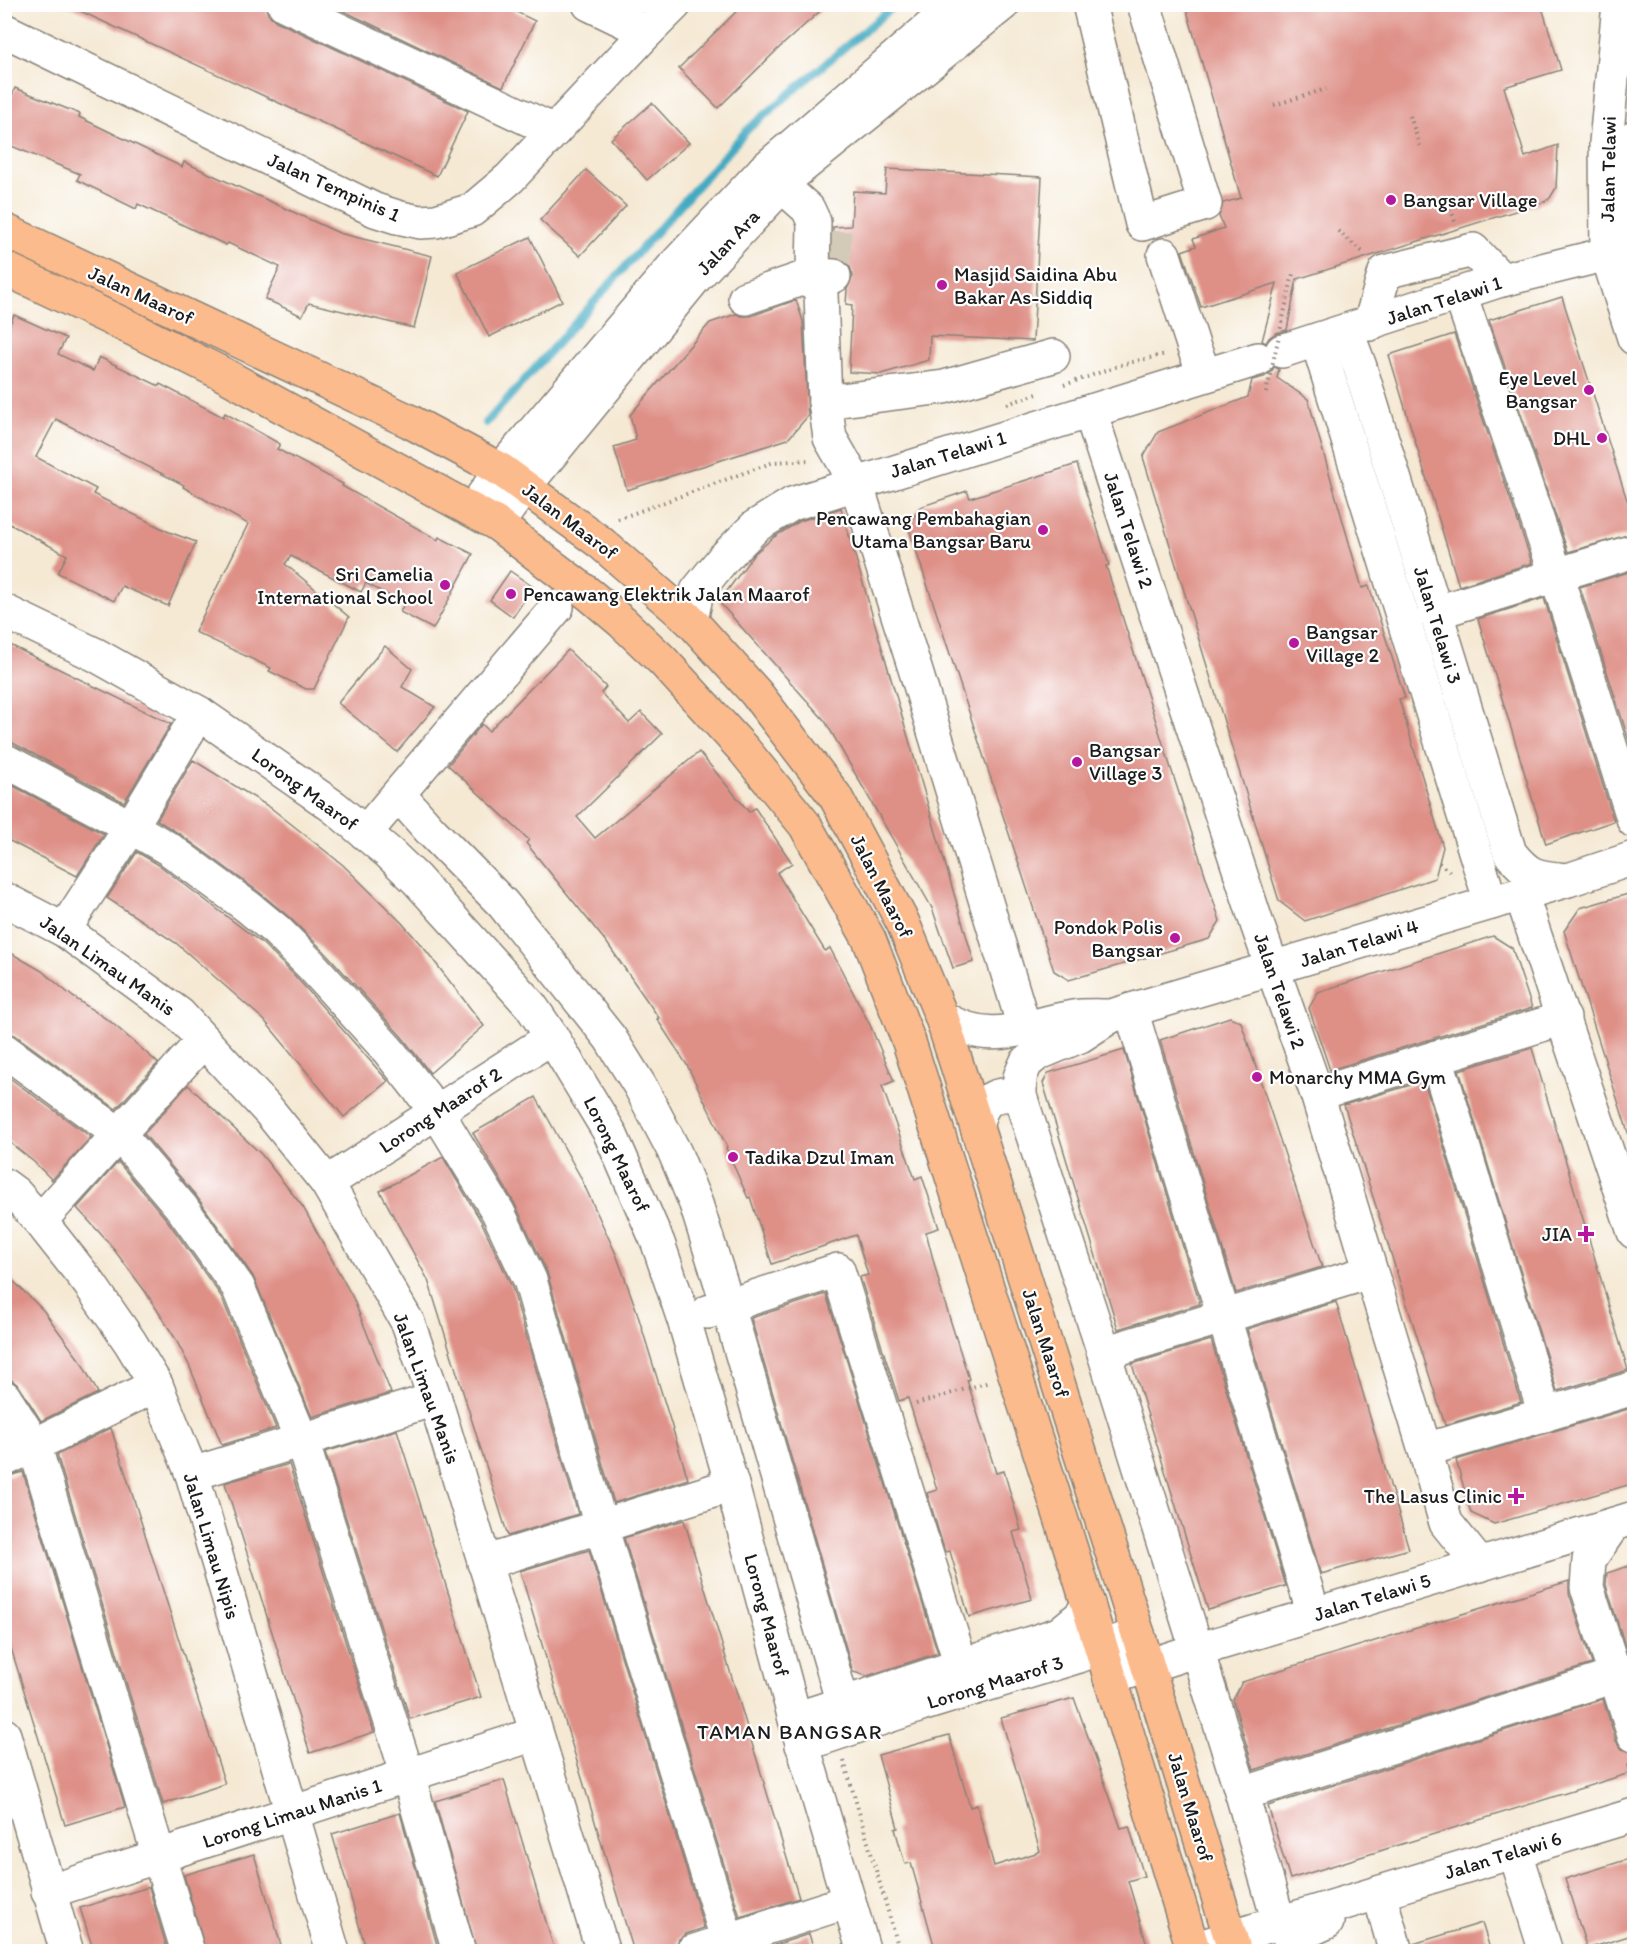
<svg xmlns="http://www.w3.org/2000/svg" width="1639" height="1956" font-family="Itim,sans-serif">
  <style>
    .lines { fill: none; stroke-linecap: round; stroke-linejoin: round }
    .stream { stroke: #42aac2; stroke-width: 8 }
    .building { fill: #de9087 }
    .minor-tunnel { stroke: #d4cab8; stroke-width: 33; stroke-dasharray: 33 16; stroke-linecap: butt }
    .minor-casing { stroke: #888278; stroke-width: 36 }
    .major-casing { stroke: #888278; stroke-width: 36 }
    .path { stroke: #888278; stroke-width: 4; stroke-dasharray: 1.5 4.5; stroke-linecap: butt }
    .minor { stroke: #fff; stroke-width: 33 }
    .major { stroke: #fbbb8d; stroke-width: 33 }
    .path-bridge { stroke: #888278; stroke-width: 4; stroke-dasharray: 1.5 4.5; stroke-linecap: butt }
    .poi-dot { fill: #b5179e; stroke: #fff; stroke-width: 2 }
    .labels { text-anchor: middle; stroke-width: 4.5; stroke-linejoin: round; paint-order: stroke }
    .street-label { font-size: 20px; fill: #1c1c1c; stroke: #fff }
    .poi-label { font-size: 20px; fill: #1c1c1c; stroke: #fff; text-anchor: start }
    .neighbourhood-label { font-size: 21px; letter-spacing: 1.5px; fill: #1c1c1c; stroke: #fff }
  </style>
  <rect width="100%" height="100%" fill="#fff"/>
  <filter id="ink" filterUnits="userSpaceOnUse"><feTurbulence type="fractalNoise" baseFrequency=".0167" numOctaves="2"/><feDisplacementMap in="SourceGraphic" scale="12" xChannelSelector="R" yChannelSelector="G"/><feConvolveMatrix kernelMatrix="1 2 1 2 8 2 1 2 1" color-interpolation-filters="sRGB"/></filter>
  <filter id="wash" filterUnits="userSpaceOnUse"><feTurbulence type="fractalNoise" baseFrequency=".008" numOctaves="4" result="noise"/><feDisplacementMap in="SourceGraphic" scale="24" xChannelSelector="R" yChannelSelector="G"/><feGaussianBlur stdDeviation="1.35" result="paint"/><feColorMatrix in="noise" values="0 0 0 0 0 0 0 0 0 0 0 0 0 0 0 0 0 1.4 0 .05"/><feComposite in="paint" operator="in"/></filter>
  <g filter="url(#wash)">
    <rect width="100%" height="100%" fill="#f5e9d4"/>
    <g class="lines">
      <path class="stream" d="M486 423 748 129 896 4"/>
    </g>
    <g id="blocks">
      <g class="building">
        <path d="M65 4H265L268 14 276 21 468 111 437 176Z"/>
        <path d="M329 4H500L535 21 503 87Z"/>
        <path d="M744 4H828L779 48 718 108 679 68Z"/>
        <path d="M1185 4H1541L1561 70 1504 87 1525 157 1558 145 1556 188 1550 198 1544 202 1297 279 1287 330 1276 333 1269 338 1266 343 1262 341 1277 283 1201 307 1182 251 1196 246 1193 239 1224 228 1219 216 1223 203 1241 198Z"/>
        <path d="M15 88 80 114 79 117 182 167 184 162 339 233 432 256 414 328 309 303 302 316 265 299 280 267 228 243 226 245 138 204 136 209 77 180 80 174 4 143V114Z"/>
        <path d="M652 103 689 143 647 180 611 139Z"/>
        <path d="M887 169 1042 177 1033 341 930 336 929 360 881 374 849 372 852 305 846 304 847 289 853 276 850 267 845 261 832 257 833 227 851 226 853 191 885 193Z"/>
        <path d="M586 170 626 206 580 256 540 220Z"/>
        <path d="M530 237 562 301 489 337 457 272Z"/>
        <path d="M1562 297 1635 525V533L1568 552 1489 320Z"/>
        <path d="M796 300 803 321 808 416 788 439 627 490 614 447 636 440 630 415 710 323 736 314 742 316H751Z"/>
        <path d="M14 315 66 338 58 354 93 371 99 357 159 386 160 384 223 417 225 413 280 444 277 449 343 484 342 486 438 540 439 537 473 554 433 629 400 612 404 604 366 583 361 592 291 556 285 564 349 617 314 689H306L269 671 271 668 195 632 248 524 183 487 184 485 56 419 36 457 96 489 93 494 169 532 196 542 168 606 122 586 114 601 58 573 67 555 4 521V337Z"/>
        <path d="M1454 334 1532 563 1459 586 1389 355Z"/>
        <path d="M1274 367 1279 369 1277 378 1308 399 1362 588 1369 586 1405 698 1399 699 1443 847 1435 878 1305 921 1279 901 1143 457 1158 432 1248 397 1252 380 1264 377 1271 372Z"/>
        <path d="M1077 464 1109 565 1106 566 1220 921 1209 939 1069 980 1054 971 908 526 920 507 967 491 970 498Z"/>
        <path d="M841 508 974 962 953 968 932 908 825 721 719 602 754 554 774 537 800 521Z"/>
        <path d="M1635 570V760L1580 587Z"/>
        <path d="M510 571 533 587 513 617 490 600Z"/>
        <path d="M1544 598 1614 821 1546 844 1478 619Z"/>
        <path d="M4 642 171 724 124 802 13 743 4 741Z"/>
        <path d="M385 646 412 669 402 687 435 707 397 752 338 703Z"/>
        <path d="M568 650 606 687 601 693 629 723 641 712 662 734 577 817 595 838 699 752 749 812 755 808 792 863 777 873 825 951 830 948 870 1025 894 1081 882 1086 915 1179 922 1176 939 1228 926 1232 942 1294 969 1379 967 1380 996 1473 1004 1471 1021 1530 1013 1532 1032 1599 969 1617 950 1551 945 1552 927 1493 937 1490 908 1398 899 1401 860 1277 868 1275 856 1235 772 1264 750 1197 748 1198 726 1148 727 1147 687 1065 657 1019 659 1018 607 943 526 843 529 840 448 765 482 724 489 731Z"/>
        <path d="M193 760 271 808 343 865 401 922 424 948 484 1026 430 1073 402 1037 324 951 289 917 259 892 180 834 157 820Z"/>
        <path d="M4 781 104 834 77 876 4 838Z"/>
        <path d="M137 852 159 865 263 944 296 977 388 1081 344 1117 264 1020 176 943 107 898Z"/>
        <path d="M1635 892V1138L1630 1139 1564 931 1580 908Z"/>
        <path d="M1493 936 1512 948 1532 1008 1330 1070 1309 1008 1318 992Z"/>
        <path d="M4 949 42 971 73 997 111 1022 158 1063 116 1109 15 1035 4 1032Z"/>
        <path d="M1230 1017 1241 1022 1322 1267 1236 1293 1160 1040Z"/>
        <path d="M1532 1048 1628 1370 1557 1391 1459 1070Z"/>
        <path d="M1124 1050 1200 1304 1118 1329 1043 1083 1048 1073Z"/>
        <path d="M4 1074 91 1137 52 1180 34 1162 4 1138Z"/>
        <path d="M1424 1081 1521 1402 1445 1425 1344 1105Z"/>
        <path d="M188 1085 261 1154 303 1207 353 1298 391 1393 312 1417 253 1276 197 1197 144 1134Z"/>
        <path d="M536 1097 580 1176 616 1254 636 1309 688 1479 614 1503 547 1272 515 1204 473 1133Z"/>
        <path d="M443 1157 481 1221 512 1287 578 1514 508 1536 428 1280 380 1191Z"/>
        <path d="M118 1162 167 1220 221 1296 276 1428 222 1445 189 1365 175 1338 145 1291 109 1243 77 1208Z"/>
        <path d="M4 1272 43 1310 81 1362 98 1393 41 1421 19 1386 13 1381 4 1378Z"/>
        <path d="M826 1294 938 1653 867 1676 853 1672 751 1318Z"/>
        <path d="M1336 1302 1409 1549 1321 1574 1247 1329Z"/>
        <path d="M1211 1340 1286 1586 1208 1610 1132 1364Z"/>
        <path d="M1635 1407V1483L1494 1524 1471 1513 1456 1460Z"/>
        <path d="M111 1428 225 1784 163 1804 57 1455Z"/>
        <path d="M397 1430 481 1697 410 1719 325 1452Z"/>
        <path d="M289 1464 374 1732 310 1753 225 1483Z"/>
        <path d="M23 1472 125 1807 65 1825 4 1625V1478Z"/>
        <path d="M684 1520 799 1898 740 1917 624 1538Z"/>
        <path d="M589 1550 704 1928 686 1934 679 1939 674 1952H634L520 1571Z"/>
        <path d="M1635 1564V1652H1627L1606 1585 1607 1573Z"/>
        <path d="M1569 1581V1593L1592 1664 1254 1770 1233 1700 1242 1682Z"/>
        <path d="M1074 1698 1121 1828 1129 1826 1144 1876 1128 1881 1149 1952H936L911 1863 905 1864 895 1829 898 1828 878 1755 949 1735 970 1807 977 1805 994 1866 1036 1853 1040 1851 1001 1718Z"/>
        <path d="M1603 1699 1616 1741 1622 1749 1635 1753V1763L1628 1765 1630 1773 1290 1879 1268 1806Z"/>
        <path d="M504 1780 555 1952H477L435 1801Z"/>
        <path d="M400 1813 439 1952H367L332 1834Z"/>
        <path d="M254 1854 283 1952H206L184 1875Z"/>
        <path d="M1635 1857V1934L1587 1949 1565 1879Z"/>
        <path d="M149 1887 168 1952H94L80 1908Z"/>
        <path d="M1482 1923 1491 1952H1414L1413 1944Z"/>
        <path d="M809 1934 815 1952H754Z"/>
      </g>
    </g>
  </g>
  <g filter="url(#ink)">
    <use href="#blocks" fill-opacity="0" stroke="#888278" stroke-width="1.5"/>
    <g class="lines">
      <path class="minor-tunnel" d="M834 264 835 227"/>
      <defs>
        <g id="minor">
          <path d="M284 4 554 131"/>
          <path d="M589 4 647 32"/>
          <path d="M1092 4 1090 8 1142 224 1205 204 1144 4"/>
          <path d="M1619 4 1606 143 1607 254 1634 338"/>
          <path d="M4 30 375 210 397 217 420 222 436 221 472 210 510 178 647 32 675 4"/>
          <path d="M764 170 808 209 814 222 813 275 821 294 825 402 830 438 856 483 917 675 1025 1030"/>
          <path d="M1164 255 1194 348 1205 375"/>
          <path d="M1627 273 1632 252 1634 137"/>
          <path d="M1460 294 1556 574 1634 821"/>
          <path d="M745 298 813 275 834 276"/>
          <path d="M1370 324 1385 272 1473 250 1502 280"/>
          <path d="M1347 332 1360 367 1510 853C1530 878 1537 877 1567 880"/>
          <path d="M1317 340 1491 903"/>
          <path d="M1282 351 1498 281 1607 254 1634 252"/>
          <path d="M825 402 944 387 1053 356"/>
          <path d="M1090 411 1257 924 1317 1094 1425 1450 1446 1523 1480 1565"/>
          <path d="M473 510 501 470 675 265 764 170 957 4"/>
          <path d="M497 524 524 487 694 279 793 174 1003 4"/>
          <path d="M4 611 96 655 199 713 334 807 389 853 416 879 531 1006 552 1037 610 1133 658 1243 684 1320 732 1485 795 1719 864 1952"/>
          <path d="M1434 613 1634 551"/>
          <path d="M691 621 697 591 723 559 756 526 792 504 1258 359"/>
          <path d="M4 760 131 827 169 849 248 907 276 930 310 964 388 1050 437 1112 498 1212 530 1280 601 1526 731 1952"/>
          <path d="M399 795 430 830 503 904 610 1038 640 1086 675 1153 696 1204 728 1306 843 1704"/>
          <path d="M365 833 557 607"/>
          <path d="M1521 894 1634 1232"/>
          <path d="M4 899 64 930 179 1014 269 1111 327 1183 408 1323 435 1399 603 1952"/>
          <path d="M64 930 131 827 199 713"/>
          <path d="M1131 1010 1314 1615"/>
          <path d="M1111 1016 1080 1036 1037 1054 1026 1063 1020 1077V1096L1104 1353 1242 1794 1279 1923"/>
          <path d="M942 1018C995 1047 1020 1026 1073 1017 1086 1015 1099 1016 1111 1016L1568 880 1634 858"/>
          <path d="M4 1050 119 1134 182 1208 238 1287 302 1441 413 1792 459 1952"/>
          <path d="M1436 1057 1545 1415"/>
          <path d="M1317 1094 1564 1018"/>
          <path d="M977 1125C981 1100 994 1091 1020 1096"/>
          <path d="M327 1183 552 1037"/>
          <path d="M4 1185 15 1193 40 1221 89 1283 130 1342 156 1385 192 1474 333 1952"/>
          <path d="M40 1221 203 1041"/>
          <path d="M708 1312 838 1270 961 1665"/>
          <path d="M1104 1353 1370 1272"/>
          <path d="M4 1397 34 1444 188 1952"/>
          <path d="M1425 1450 1634 1388"/>
          <path d="M4 1460 156 1385"/>
          <path d="M192 1474 435 1399"/>
          <path d="M1613 1525 1589 1560 1587 1587 1634 1735"/>
          <path d="M484 1563 732 1485"/>
          <path d="M1110 1678 1197 1650 1634 1518"/>
          <path d="M795 1719 1059 1634 1081 1616 1088 1604"/>
          <path d="M4 1735 67 1952"/>
          <path d="M802 1745 921 1705 1079 1656 1138 1634"/>
          <path d="M1242 1794 1634 1670"/>
          <path d="M1515 1852 1546 1952"/>
          <path d="M48 1892 535 1734"/>
          <path d="M1379 1893 1396 1952"/>
          <path d="M1193 1949 1634 1815"/>
          <path d="M692 1952 849 1901"/>
          <path d="M1289 1952 1290 1944 1294 1937 1327 1922"/>
        </g>
        <g id="major">
          <path d="M4 230 409 421 501 470 601 543 691 621 756 693 835 796 903 923 942 1018 1138 1634 1235 1952"/>
          <path d="M4 268 133 329 221 373 497 524 590 595 622 622 663 661 744 750 805 825 869 939 909 1042 1075 1562 1194 1952"/>
        </g>
      </defs>
      <use href="#minor" class="minor-casing"/>
      <use href="#major" class="major-casing"/>
      <g class="path">
        <path d="M1274 105 1326 89"/>
        <path d="M1410 116 1421 149"/>
        <path d="M1447 197 1456 225"/>
        <path d="M1338 231 1365 254"/>
        <path d="M1064 385 1124 364 1166 354"/>
        <path d="M1007 404 1040 393"/>
        <path d="M618 519 774 462 811 460"/>
        <path d="M1439 863 1450 872"/>
        <path d="M916 1404 989 1382"/>
        <path d="M844 1761 900 1952"/>
      </g>
      <use href="#minor" class="minor"/>
      <use href="#major" class="major"/>
      <path class="path-bridge" d="M1266 393 1293 274"/>
    </g>
  </g>
  <g class="poi-dot">
    <circle cx="1391" cy="200" r="6"/>
    <circle cx="942" cy="285" r="6"/>
    <circle cx="1589" cy="390" r="6"/>
    <circle cx="1602" cy="438" r="6"/>
    <circle cx="1043" cy="530" r="6"/>
    <circle cx="445" cy="585" r="6"/>
    <circle cx="511" cy="594" r="6"/>
    <circle cx="1294" cy="643" r="6"/>
    <circle cx="1077" cy="762" r="6"/>
    <circle cx="1175" cy="938" r="6"/>
    <circle cx="1257" cy="1077" r="6"/>
    <circle cx="733" cy="1157" r="6"/>
    <path d="M1583 1225h6v6h6v6h-6v6h-6v-6h-6v-6h6z"/>
    <path d="M1513 1487h6v6h6v6h-6v6h-6v-6h-6v-6h6z"/>
  </g>
  <g class="labels">
    <g class="street-label">
      <text transform="translate(1608 169) rotate(-89)" y="7">Jalan Telawi</text>
      <text transform="translate(334 187) rotate(24)" y="7">Jalan Tempinis 1</text>
      <text transform="translate(728 242) rotate(-47)" y="7">Jalan Ara</text>
      <text transform="translate(141 295) rotate(25)" y="7">Jalan Maarof</text>
      <text transform="translate(1444 300) rotate(-18)" y="7">Jalan Telawi 1</text>
      <text transform="translate(948 454) rotate(-17)" y="7">Jalan Telawi 1</text>
      <text transform="translate(570 521) rotate(37)" y="7">Jalan Maarof</text>
      <text transform="translate(1129 530) rotate(72)" y="7">Jalan Telawi 2</text>
      <text transform="translate(1438 625) rotate(73)" y="7">Jalan Telawi 3</text>
      <text transform="translate(305 789) rotate(36)" y="7">Lorong Maarof</text>
      <text transform="translate(882 886) rotate(63)" y="7">Jalan Maarof</text>
      <text transform="translate(1359 943) rotate(-17)" y="7">Jalan Telawi 4</text>
      <text transform="translate(108 965) rotate(35)" y="7">Jalan Limau Manis</text>
      <text transform="translate(1280 991) rotate(71)" y="7">Jalan Telawi 2</text>
      <text transform="translate(440 1110) rotate(-33)" y="7">Lorong Maarof 2</text>
      <text transform="translate(617 1154) rotate(64)" y="7">Lorong Maarof</text>
      <text transform="translate(1046 1343) rotate(72)" y="7">Jalan Maarof</text>
      <text transform="translate(427 1388) rotate(70)" y="7">Jalan Limau Manis</text>
      <text transform="translate(212 1546) rotate(73)" y="7">Jalan Limau Nipis</text>
      <text transform="translate(1372 1597) rotate(-17)" y="7">Jalan Telawi 5</text>
      <text transform="translate(767 1615) rotate(75)" y="7">Lorong Maarof</text>
      <text transform="translate(995 1682) rotate(-17)" y="7">Lorong Maarof 3</text>
      <text transform="translate(1191 1807) rotate(73)" y="7">Jalan Maarof</text>
      <text transform="translate(292 1813) rotate(-18)" y="7">Lorong Limau Manis 1</text>
      <text transform="translate(1503 1855) rotate(-17)" y="7">Jalan Telawi 6</text>
    </g>
    <g class="poi-label">
      <text x="1403" y="207">Bangsar Village</text>
      <text x="954" y="281">Masjid Saidina Abu<tspan x="954" dy="23">Bakar As-Siddiq</tspan></text>
      <text x="1577" y="385" text-anchor="end">Eye Level<tspan x="1577" dy="23">Bangsar</tspan></text>
      <text x="1590" y="445" text-anchor="end">DHL</text>
      <text x="1031" y="525" text-anchor="end">Pencawang Pembahagian<tspan x="1031" dy="23">Utama Bangsar Baru</tspan></text>
      <text x="433" y="581" text-anchor="end">Sri Camelia<tspan x="433" dy="23">International School</tspan></text>
      <text x="523" y="601">Pencawang Elektrik Jalan Maarof</text>
      <text x="1306" y="639">Bangsar<tspan x="1306" dy="23">Village 2</tspan></text>
      <text x="1089" y="757">Bangsar<tspan x="1089" dy="23">Village 3</tspan></text>
      <text x="1163" y="934" text-anchor="end">Pondok Polis<tspan x="1163" dy="23">Bangsar</tspan></text>
      <text x="1269" y="1084">Monarchy MMA Gym</text>
      <text x="745" y="1164">Tadika Dzul Iman</text>
      <text x="1572" y="1241" text-anchor="end">JIA</text>
      <text x="1502" y="1503" text-anchor="end">The Lasus Clinic</text>
    </g>
    <g class="neighbourhood-label">
      <text x="790" y="1739">TAMAN BANGSAR</text>
    </g>
  </g>
  <rect width="1639" height="1956" fill="none" stroke="#fff" stroke-width="24"/>
</svg>
